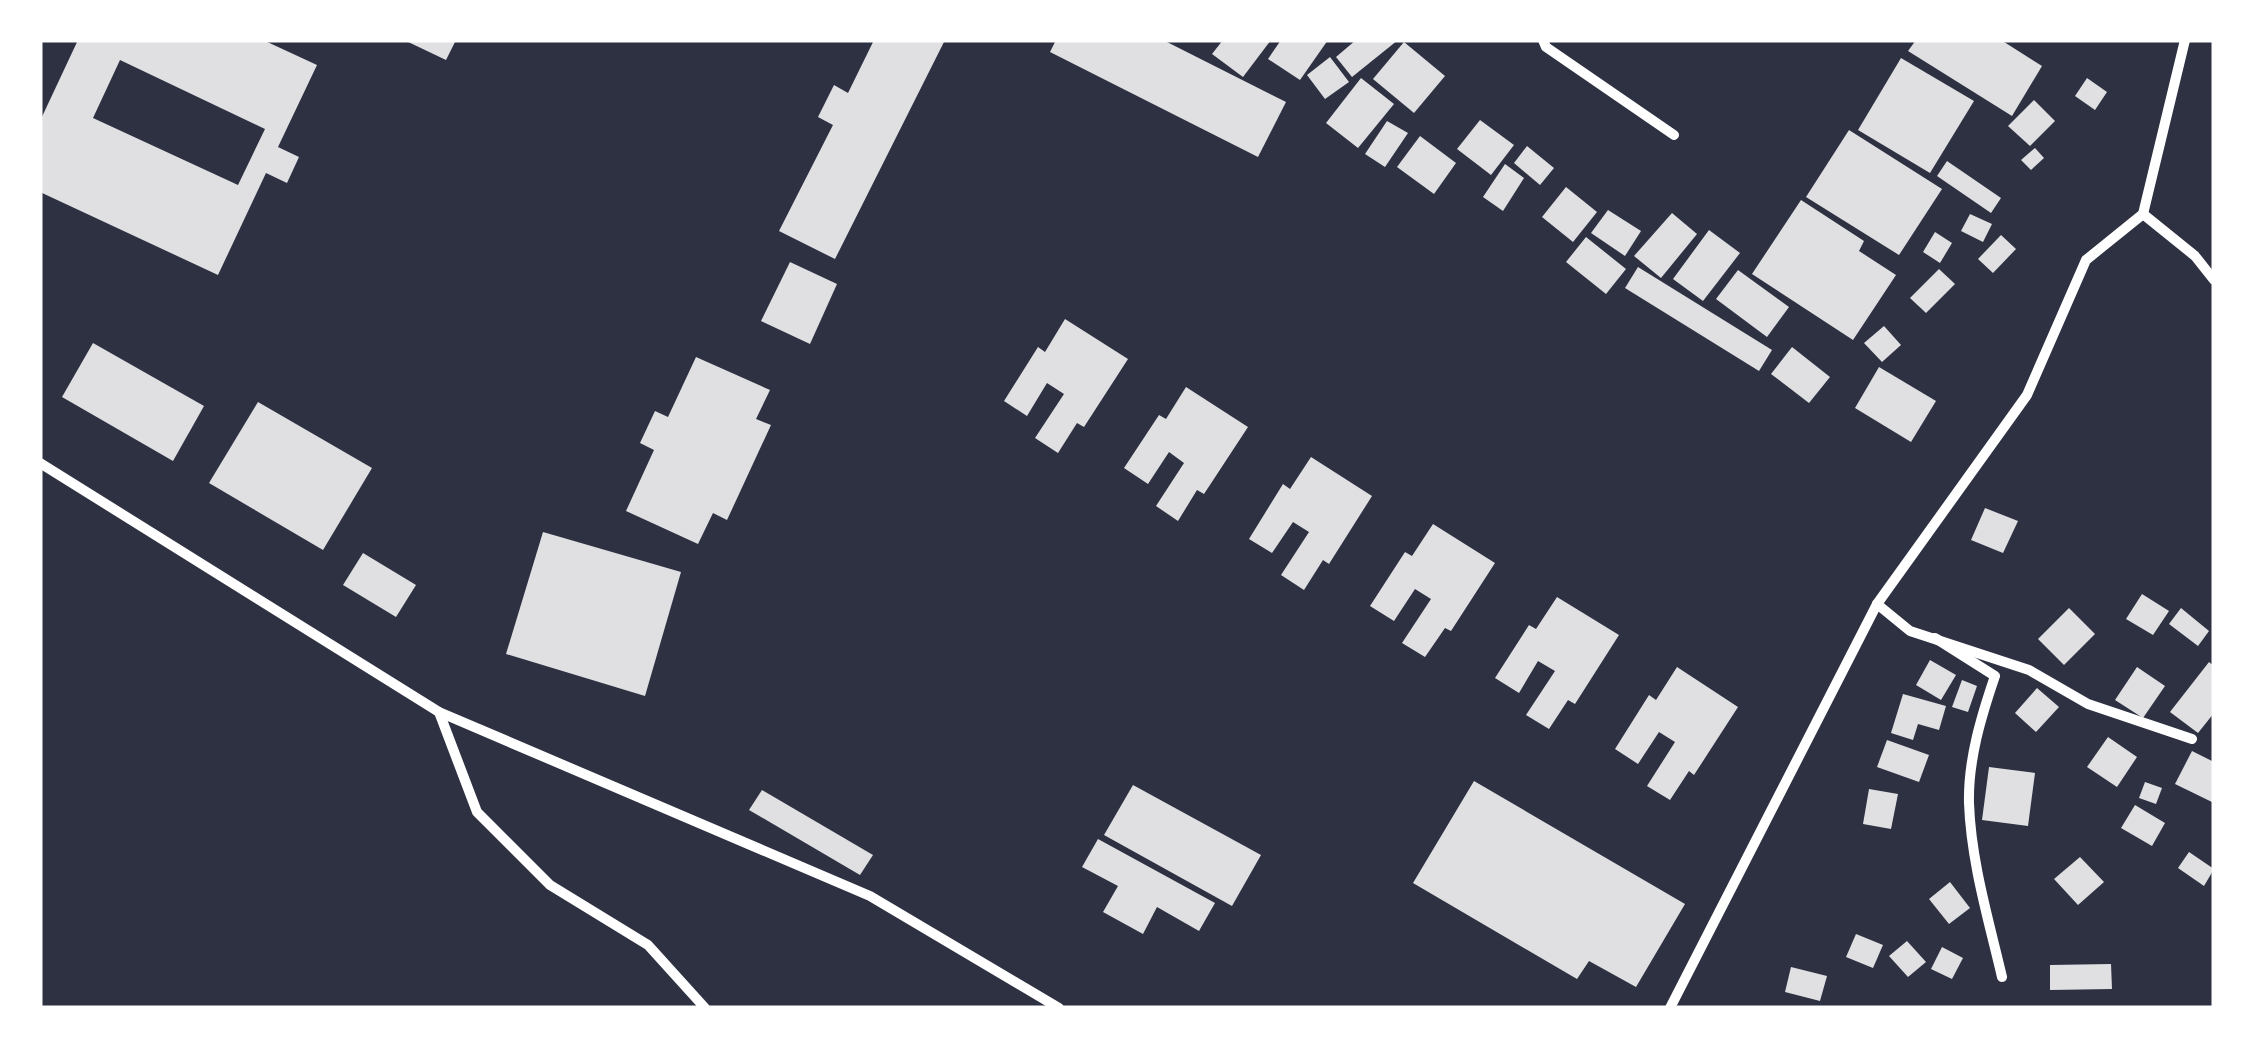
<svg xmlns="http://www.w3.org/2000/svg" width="2254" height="1048" font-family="'Golos Text',sans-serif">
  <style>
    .building { fill: #e0e0e3; fill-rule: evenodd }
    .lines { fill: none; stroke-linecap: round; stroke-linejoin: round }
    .minor { stroke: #fff; stroke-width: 10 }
  </style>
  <rect width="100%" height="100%" fill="#2d3142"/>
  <g class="building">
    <path d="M78 40H263L317 65 278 147 299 157 287 183 266 173 218 275 40 192V121ZM120 60 265 129 238 185 93 118Z"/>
    <path d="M404 40H456L446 60Z"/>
    <path d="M874 40H945L835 259 779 231 833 125 818 117 834 85 848 93Z"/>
    <path d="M1056 40H1163L1286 102 1258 157 1050 52Z"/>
    <path d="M1223 40H1271L1243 77 1212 54Z"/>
    <path d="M1281 40H1328L1300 80 1268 59Z"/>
    <path d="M1356 40H1398L1352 77 1336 57Z"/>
    <path d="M1916 40H2001L2042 66 2012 116 1908 51Z"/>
    <path d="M1404 42 1445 76 1414 113 1373 79Z"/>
    <path d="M1330 57 1349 82 1325 99 1307 75Z"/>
    <path d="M1901 58 1974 101 1930 173 1858 130Z"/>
    <path d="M1361 78 1394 104 1358 148 1326 123Z"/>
    <path d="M2087 78 2107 92 2095 110 2075 96Z"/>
    <path d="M2034 100 2055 121 2030 146 2008 126Z"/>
    <path d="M1480 120 1514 145 1491 175 1457 149Z"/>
    <path d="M1387 121 1408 133 1385 167 1365 154Z"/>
    <path d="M1849 130 1942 189 1899 255 1806 197Z"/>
    <path d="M1420 136 1456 163 1434 194 1397 167Z"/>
    <path d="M1527 146 1554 168 1540 185 1514 163Z"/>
    <path d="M2035 148 2044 158 2031 170 2021 160Z"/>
    <path d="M1947 161 2001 198 1991 213 1937 176Z"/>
    <path d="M1505 164 1524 178 1503 211 1483 197Z"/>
    <path d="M1566 187 1597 212 1573 242 1542 217Z"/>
    <path d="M1801 200 1864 241 1859 251 1896 275 1853 340 1752 274Z"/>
    <path d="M1608 210 1641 231 1625 256 1591 233Z"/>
    <path d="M1672 213 1697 234 1661 278 1634 256Z"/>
    <path d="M1970 214 1992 224 1983 242 1961 231Z"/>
    <path d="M1709 230 1740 253 1703 301 1673 279Z"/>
    <path d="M1935 232 1952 243 1940 263 1923 252Z"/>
    <path d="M2001 235 2016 249 1993 273 1978 259Z"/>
    <path d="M1586 237 1626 269 1606 294 1566 262Z"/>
    <path d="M790 262 837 284 810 344 761 321Z"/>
    <path d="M1638 267 1772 350 1759 371 1625 288Z"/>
    <path d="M1939 269 1955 284 1926 313 1910 298Z"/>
    <path d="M1738 270 1789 307 1767 337 1716 299Z"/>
    <path d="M1065 319 1128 359 1084 427 1077 423 1058 453 1035 438 1064 394 1047 383 1027 416 1004 401 1038 347 1045 352Z"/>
    <path d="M1884 326 1901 345 1882 362 1864 343Z"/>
    <path d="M93 343 204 406 173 461 62 397Z"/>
    <path d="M1792 347 1830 377 1809 403 1771 374Z"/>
    <path d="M696 357 770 390 756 419 771 425 727 520 713 513 698 544 626 511 654 450 640 443 655 411 668 417Z"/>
    <path d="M1879 367 1936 401 1911 442 1855 408Z"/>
    <path d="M1186 387 1248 427 1204 494 1197 490 1178 521 1156 506 1184 463 1169 452 1148 484 1124 468 1159 415 1166 419Z"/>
    <path d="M258 402 372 468 323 550 209 483Z"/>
    <path d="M1311 457 1372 496 1329 564 1323 560 1304 590 1281 575 1309 532 1293 522 1272 553 1249 539 1283 484 1290 489Z"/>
    <path d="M1985 508 2018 521 2003 553 1971 540Z"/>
    <path d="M1433 524 1495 563 1451 631 1445 628 1425 657 1402 643 1431 599 1415 589 1394 621 1370 606 1405 552 1412 556Z"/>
    <path d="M543 532 681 572 645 696 506 654Z"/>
    <path d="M363 553 416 585 396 617 343 585Z"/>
    <path d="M2142 594 2169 611 2153 635 2126 619Z"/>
    <path d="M1557 597 1619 635 1575 704 1568 700 1549 729 1526 715 1555 671 1538 661 1519 693 1495 678 1529 625 1536 629Z"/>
    <path d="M2069 608 2095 634 2064 665 2038 639Z"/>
    <path d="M2181 608 2209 631 2198 646 2169 624Z"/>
    <path d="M1930 660 1956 675 1941 700 1916 685Z"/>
    <path d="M2209 662 2214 666V713L2198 733 2170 712Z"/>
    <path d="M1677 667 1738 707 1694 775 1689 771 1670 800 1647 786 1675 742 1659 732 1638 764 1615 749 1649 695 1656 700Z"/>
    <path d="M2137 667 2165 686 2143 718 2115 700Z"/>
    <path d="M1962 680 1977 686 1968 712 1952 707Z"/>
    <path d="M2037 688 2059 707 2036 732 2015 713Z"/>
    <path d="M1903 694 1946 706 1939 730 1918 724 1913 740 1891 733Z"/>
    <path d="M2108 737 2137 757 2117 787 2087 767Z"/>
    <path d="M1887 740 1929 755 1919 782 1877 767Z"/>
    <path d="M2192 751 2214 762V803L2175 784Z"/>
    <path d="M1989 767 2035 773 2028 826 1982 820Z"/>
    <path d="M1474 781 1685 904 1636 987 1589 961 1577 979 1413 883Z"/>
    <path d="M2145 782 2162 788 2156 804 2139 798Z"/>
    <path d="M1133 785 1261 855 1232 906 1104 835Z"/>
    <path d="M1869 789 1898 794 1891 829 1863 824Z"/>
    <path d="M762 790 873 855 860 875 749 810Z"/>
    <path d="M2135 805 2165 823 2152 846 2121 828Z"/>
    <path d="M1098 839 1215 903 1199 931 1157 907 1143 934 1103 912 1118 886 1082 867Z"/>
    <path d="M2189 852 2214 869 2204 886 2178 868Z"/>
    <path d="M2080 857 2104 882 2078 905 2054 879Z"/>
    <path d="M1950 882 1970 908 1949 924 1929 899Z"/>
    <path d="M1856 934 1883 945 1873 968 1846 957Z"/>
    <path d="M1907 941 1926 962 1908 977 1889 956Z"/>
    <path d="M1942 947 1963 958 1952 979 1931 969Z"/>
    <path d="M2111 964 2112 989 2050 990V965Z"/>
    <path d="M1791 967 1827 976 1820 1001 1785 992Z"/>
  </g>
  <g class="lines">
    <g class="minor">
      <path d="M1543 40 1546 47 1674 135"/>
      <path d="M2143 214 2195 256 2214 280"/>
      <path d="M40 463 439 712 870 896 1059 1008"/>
      <path d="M1877 604 1910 631 2029 670 2088 704 2192 739"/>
      <path d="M1935 638 1995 676C1981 717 1968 760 1969 803 1971 862 1989 921 2002 977"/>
      <path d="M439 712 477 812 550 885 648 945 705 1008"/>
      <path d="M1670 1008 1877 604 2027 395 2086 260 2143 214 2185 40"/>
    </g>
  </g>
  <rect width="2254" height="1048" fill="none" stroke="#ffffff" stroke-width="85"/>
</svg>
